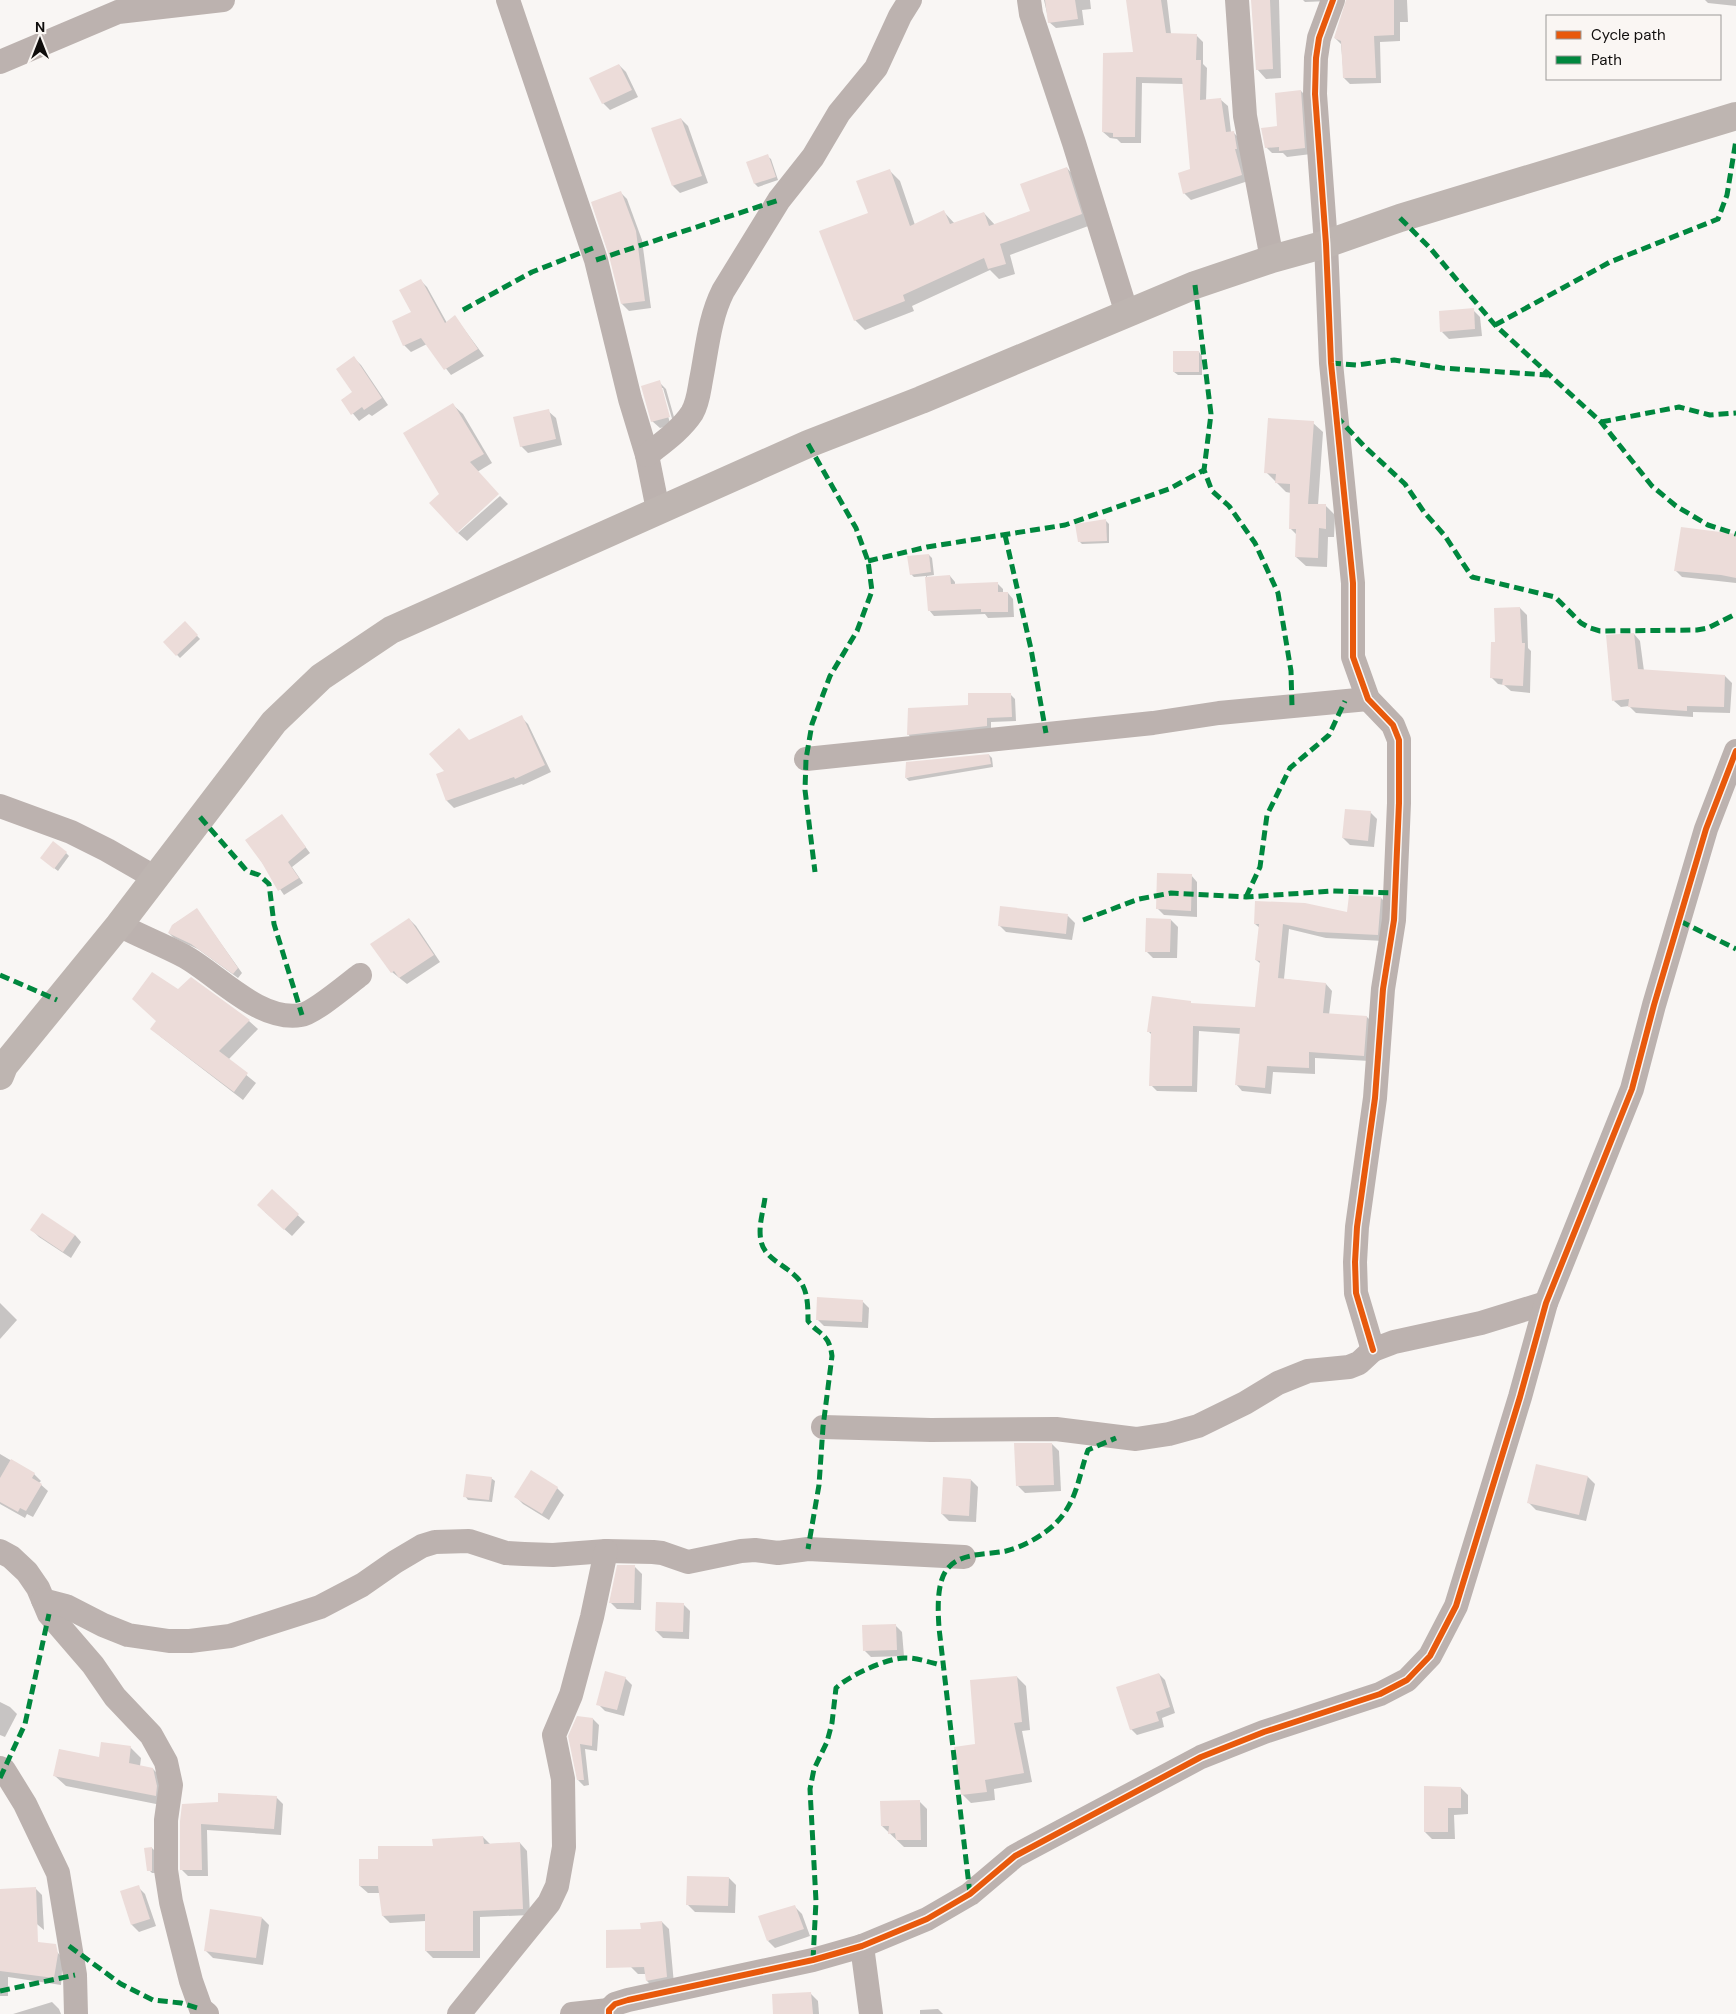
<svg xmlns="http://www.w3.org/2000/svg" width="1736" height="2014" font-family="'DM Sans',sans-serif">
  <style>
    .shadow { fill: #0003; fill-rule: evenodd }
    .building { fill: #ecdcd9 }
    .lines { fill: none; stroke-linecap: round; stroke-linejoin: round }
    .minor { stroke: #bcb2af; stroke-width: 24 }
    .primary { stroke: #beb5b1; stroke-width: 28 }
    .quiet { stroke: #00873e; stroke-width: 5; stroke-dasharray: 10 5; stroke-linecap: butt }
    .cycleway-casing { stroke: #faf6f3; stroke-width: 9 }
    .cycleway { stroke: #e8590c; stroke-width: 6 }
  </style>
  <rect width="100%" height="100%" fill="#f9f6f4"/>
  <g class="shadow">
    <path d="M1044 0H1090L1091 9 1082 10 1084 25 1056 28 1049 22Z"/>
    <path d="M1128 0H1167L1171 34 1196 35 1203 42V64L1207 68 1206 101 1221 100 1228 106 1231 132H1233L1240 139 1248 181 1191 200 1184 193 1191 170 1184 84 1142 83 1141 143H1121L1117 139 1110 138 1103 132 1134 53Z"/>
    <path d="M1252 0H1279L1281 78 1266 79 1257 69Z"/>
    <path d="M1303 0H1329V1L1305 2Z"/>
    <path d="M1348 0H1407L1408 22H1400V41L1380 42 1381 83 1350 84 1344 78 1341 44 1335 38Z"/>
    <path d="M1705 0H1736V6L1708 3Z"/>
    <path d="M619 65 626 72 638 97 610 110 603 103Z"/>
    <path d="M1301 91 1307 97 1311 154 1287 157 1283 153H1272L1266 147Z"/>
    <path d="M681 119 688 126 708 183 680 193 673 186Z"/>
    <path d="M767 156 771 159 778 180 758 187 755 184 748 163Z"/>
    <path d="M1067 168 1077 179 1091 225 1010 255 1015 274 999 279 990 270 912 306 914 311 865 330 855 320 869 213 889 170 900 181 915 225 944 212 955 224 984 213 995 225 1032 212Z"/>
    <path d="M620 192 627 199 642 240 651 308 629 311 622 304Z"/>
    <path d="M421 281 427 287 447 323 455 317 484 356 451 375 427 344 411 352 404 345Z"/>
    <path d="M1473 310 1480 317 1482 336 1449 339 1442 332Z"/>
    <path d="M1199 352 1202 356V375H1178L1174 372Z"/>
    <path d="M354 358 361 365 388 405 372 416 369 414 359 421 342 400 354 392Z"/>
    <path d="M659 382 666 389 676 424 660 428 652 421ZM660 388H663L673 422 670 423Z"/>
    <path d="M453 405 463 414 492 463 441 494Z"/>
    <path d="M548 411 556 418 562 445 528 453 521 446Z"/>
    <path d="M1313 423 1323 432 1318 505H1325L1335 515 1334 537H1328L1327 567 1306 566 1296 557 1297 535 1290 528 1291 493 1286 492 1266 472Z"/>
    <path d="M500 496 508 504 467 541 458 533Z"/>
    <path d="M1106 521 1109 524V543L1082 544 1079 541Z"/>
    <path d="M1736 548V583L1682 577 1675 570Z"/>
    <path d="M929 555 932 558 934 575 927 576V578L950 576 955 582V585L997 583 1003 589V594L1008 593 1013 599 1014 617 988 618 985 614 934 616 929 610 926 576 914 577 911 574Z"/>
    <path d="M1520 608 1527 615 1528 648 1531 651 1530 693 1511 691 1504 685 1498 684 1491 677 1497 643Z"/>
    <path d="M185 623 200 639 180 658 165 642Z"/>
    <path d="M1634 634 1640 641 1644 671 1725 676 1732 683 1730 713 1693 712V717L1636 713 1629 706 1621 707 1614 701Z"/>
    <path d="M1010 694 1015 699 1016 721 991 722V731L912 739 908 734 969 706Z"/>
    <path d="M521 717 528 724 551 772 523 785 522 784 454 808 447 801 438 774 447 771 469 741Z"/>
    <path d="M989 755 992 758 993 767 909 781 906 778Z"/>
    <path d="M1370 812 1377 819 1374 847 1350 845 1343 838Z"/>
    <path d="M282 816 310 853 292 867 303 883 284 895 247 840Z"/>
    <path d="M66 853 69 856 58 871 45 861Z"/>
    <path d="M1191 875 1197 882V917L1164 915 1157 908Z"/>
    <path d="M1381 898 1387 904 1384 941 1326 938 1289 929 1284 979 1326 984 1332 991 1329 1015 1367 1017 1373 1023 1370 1061 1315 1058V1074L1273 1072 1271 1094 1242 1091 1236 1084 1241 1034 1199 1031 1197 1092 1157 1091 1151 1085 1152 1035 1148 1031 1192 1005 1256 1008 1261 964 1256 960 1260 928 1255 924 1349 914Z"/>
    <path d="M197 910 242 973 238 978 198 949 174 938 169 933 174 924Z"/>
    <path d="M1068 916 1075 923 1072 940 1006 932 999 925Z"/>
    <path d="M409 919 416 926 440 962 407 984 392 972Z"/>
    <path d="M1171 920 1178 927 1177 958H1153L1146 951Z"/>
    <path d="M191 978 249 1021 258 1029 228 1060 256 1083 243 1100 161 1037 152 1029 178 991Z"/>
    <path d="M272 1191 305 1222 292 1236 265 1212Z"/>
    <path d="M32 1230 75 1235 81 1242 71 1258 39 1237Z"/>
    <path d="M862 1301 869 1308 868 1328 824 1326 817 1319Z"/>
    <path d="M0 1303 17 1320 0 1339Z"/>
    <path d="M1052 1444 1059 1451 1061 1491 1025 1493 1018 1486Z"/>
    <path d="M0 1454 34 1474 41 1481 39 1483 48 1491 33 1517 27 1514 25 1518 0 1504Z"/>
    <path d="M1537 1466 1588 1477 1595 1484 1586 1521 1536 1510 1529 1503Z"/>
    <path d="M531 1472 557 1488 564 1495 549 1520 523 1504 516 1497Z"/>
    <path d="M491 1478 495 1481 492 1502 468 1500 465 1496Z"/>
    <path d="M971 1480 978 1487 976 1522 949 1521 942 1514Z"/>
    <path d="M635 1567 642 1574 641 1610 617 1609 610 1602Z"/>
    <path d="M683 1604 690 1611 689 1639 663 1638 656 1631Z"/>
    <path d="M895 1625 902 1632 904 1656 871 1657 864 1650Z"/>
    <path d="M1159 1674 1165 1680 1175 1713 1162 1718 1164 1727 1137 1735 1131 1729Z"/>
    <path d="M1017 1677 1026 1686 1030 1730 1022 1731 1032 1782 994 1789 995 1800 971 1803 962 1794 977 1745Z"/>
    <path d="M625 1678 632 1685 624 1716 605 1711 598 1704Z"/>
    <path d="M0 1702 10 1707 17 1714 5 1737 0 1735Z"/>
    <path d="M578 1718 593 1719 599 1725 597 1751 585 1749 589 1785 584 1786 578 1780Z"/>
    <path d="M130 1747 141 1758 140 1766 153 1769 164 1780 166 1806 66 1786 55 1776Z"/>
    <path d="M1461 1788 1468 1795V1814L1454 1815 1455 1839H1432L1425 1832Z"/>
    <path d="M276 1797 283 1804 281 1835 207 1830 208 1876H188L181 1869V1821Z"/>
    <path d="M920 1802 927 1809V1847H904L882 1826Z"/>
    <path d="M483 1837 490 1844 520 1843 527 1851 530 1915 480 1917V1958H433L426 1951V1921L390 1923 383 1916 380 1893H368L360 1886 380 1860Z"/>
    <path d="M152 1848 155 1851V1873H152L149 1870Z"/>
    <path d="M729 1878 736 1885 735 1913 695 1912 688 1905Z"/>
    <path d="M138 1887 145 1894 156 1926 139 1932 132 1925 122 1892Z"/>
    <path d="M35 1888 42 1895 44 1930 0 1893V1890Z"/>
    <path d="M795 1907 802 1914 810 1936 775 1948 768 1941Z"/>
    <path d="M262 1918 269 1925 263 1965 213 1958 206 1951Z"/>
    <path d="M662 1922 669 1929 674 1984 654 1988 647 1981 646 1974H638L631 1967 642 1930Z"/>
    <path d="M0 1926 56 1951 63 1958 61 1985 8 1977V1996H0Z"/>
    <path d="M811 1994 818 2001 819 2014H774Z"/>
    <path d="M52 2002 59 2009 61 2014H13Z"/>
    <path d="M938 2009 943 2014H920V2010Z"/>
  </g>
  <g class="building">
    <path d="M1045 0H1075L1078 19 1048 23Z"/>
    <path d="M1126 0H1161L1166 33 1197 34 1196 60H1201L1200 100 1221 98 1226 132 1234 131 1237 149H1235L1242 175 1183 194 1178 173 1190 169 1182 78 1136 77 1135 137H1113V133L1102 132 1103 53 1133 52Z"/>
    <path d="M1251 0H1270L1273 69 1256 70Z"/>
    <path d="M1346 0H1394V35L1374 36 1376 78H1343L1341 41 1334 38Z"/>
    <path d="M619 64 632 90 602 104 589 78Z"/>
    <path d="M1301 90 1305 148 1279 151V147L1265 148 1261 128 1277 126 1275 93Z"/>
    <path d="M681 118 702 176 672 186 651 128Z"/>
    <path d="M768 154 776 177 754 184 746 162Z"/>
    <path d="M1067 167 1082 214 1000 244 1006 264 988 269 984 258 903 295 905 301 854 321 819 231 868 213 856 181 890 169 910 226 944 210 950 224 984 212 989 226 1030 211 1020 184Z"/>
    <path d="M621 191 636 231 645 301 621 304 609 256 591 202Z"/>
    <path d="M421 279 445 323 455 315 478 349 444 370 421 338 403 346 392 321 411 312 399 290Z"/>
    <path d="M1474 308 1475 329 1440 332 1439 311Z"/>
    <rect x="1173" y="351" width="26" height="21"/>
    <path d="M354 356 382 398 364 410 362 407 351 415 341 400 352 392 336 369Z"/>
    <path d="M660 380 670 417 651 422 641 386Z"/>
    <path d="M453 403 484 454 470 462 499 494 457 533 429 503 439 494 403 433Z"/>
    <path d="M549 409 556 439 520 447 513 417Z"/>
    <path d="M1268 418 1314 421 1308 504H1326V529L1319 528 1318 558 1295 557 1296 529H1289L1290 484 1275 483 1276 474 1264 473Z"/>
    <path d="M1106 519 1107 541 1078 542 1075 524Z"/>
    <path d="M1681 527 1736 534V578L1721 575 1674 571Z"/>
    <path d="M929 554 931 572 910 575 907 556Z"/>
    <path d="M950 575 951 584 998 582V592H1008V612H981V609L928 611 925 577Z"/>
    <path d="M1520 607 1522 643H1525L1523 686 1502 685 1503 679 1490 678 1491 642H1495L1494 608Z"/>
    <path d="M185 621 198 635 176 656 163 642Z"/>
    <path d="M1634 633 1638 669 1725 675 1724 707 1687 706V711L1628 707 1629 699 1612 701 1606 635Z"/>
    <path d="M968 693H1011L1012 717 987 718V726L907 735 908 708 968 705Z"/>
    <path d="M522 715 545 765 515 779 514 777 446 801 436 774 444 771 429 754 459 728 469 740Z"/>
    <path d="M989 754 991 764 905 778 906 762Z"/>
    <path d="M1345 809 1371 811 1368 841 1342 838Z"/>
    <path d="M282 814 306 847 288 862 299 878 278 891 262 863 245 840Z"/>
    <path d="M53 841 67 852 54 869 40 858Z"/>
    <path d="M1157 873 1192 874 1191 911 1156 909Z"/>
    <path d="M1349 895 1381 897 1378 935 1318 932 1283 924 1278 978 1326 983 1323 1013 1367 1016 1364 1056 1309 1052V1068L1267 1066 1265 1088 1235 1085 1240 1028 1193 1026 1192 1086H1149L1151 1032H1147L1152 996 1191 1001V1003L1255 1007 1260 961 1255 960 1259 924H1254L1255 901 1305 903 1347 912Z"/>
    <path d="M1000 906 1068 914 1066 934 998 926Z"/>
    <path d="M197 908 238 968 233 974 191 944 168 933 172 925Z"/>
    <path d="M409 918 434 955 399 978 394 971 391 973 370 944Z"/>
    <path d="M1146 918 1171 919 1170 952H1145Z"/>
    <path d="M152 972 178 989 191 977 250 1020 219 1051 248 1073 234 1092 150 1029 156 1021 132 999Z"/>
    <path d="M272 1189 299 1214 284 1230 257 1205Z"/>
    <path d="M42 1213 75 1235 63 1252 30 1230Z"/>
    <path d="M817 1297 863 1300 862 1322 816 1320Z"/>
    <path d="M1014 1443H1052L1054 1485 1016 1486Z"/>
    <path d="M11 1459 35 1473 32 1478 42 1484 26 1511 20 1508 18 1512 0 1502V1478Z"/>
    <path d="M1536 1464 1588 1476 1579 1515 1527 1503Z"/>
    <path d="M531 1470 558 1487 542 1514 514 1497Z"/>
    <path d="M466 1474 492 1477 489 1500 463 1497Z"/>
    <path d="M943 1477 971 1479 969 1516 941 1514Z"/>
    <path d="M617 1565H635L634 1603H609Z"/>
    <path d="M656 1602 684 1603 683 1632 655 1631Z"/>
    <path d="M896 1624 897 1650 863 1651 862 1625Z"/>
    <path d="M605 1671 626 1677 617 1710 596 1705Z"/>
    <path d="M1159 1673 1170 1707 1156 1712 1159 1721 1130 1730 1116 1687Z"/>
    <path d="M1017 1676 1022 1722 1014 1723 1024 1773 985 1780 987 1792 961 1795 954 1747 975 1744 970 1680Z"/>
    <path d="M577 1716 593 1718 592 1746 580 1744 584 1780H577L568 1736Z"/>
    <path d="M101 1742 131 1746 129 1763 153 1768 157 1786 156 1796 53 1776 59 1749 99 1757Z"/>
    <path d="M1424 1786 1461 1787V1808H1448V1832H1424Z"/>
    <path d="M218 1793 277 1796 274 1829 201 1824 202 1870H180V1821L182 1804 218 1802Z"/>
    <path d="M920 1800 921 1840H896L895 1833 888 1834 889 1826H881L880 1801Z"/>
    <path d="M483 1836 484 1844 520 1842 523 1909 473 1911V1951H425V1914L382 1916 378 1886H359V1859H378V1846H433L432 1839Z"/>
    <path d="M152 1847V1871H147L144 1848Z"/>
    <path d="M687 1876 729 1877 728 1906 686 1905Z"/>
    <path d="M139 1885 150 1919 131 1925 120 1891Z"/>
    <path d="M36 1887 38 1942 56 1944 58 1954 54 1978 0 1971V1889Z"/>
    <path d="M795 1905 804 1929 767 1941 758 1916Z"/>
    <path d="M210 1909 262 1917 256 1958 204 1951Z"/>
    <path d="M662 1921 667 1977 646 1981 644 1967 606 1968V1930L641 1929 640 1923Z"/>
    <path d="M811 1992 813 2014H773L772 1994Z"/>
  </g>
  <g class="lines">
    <g class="minor">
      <path d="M508 0 596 260 630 399 647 455 658 510"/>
      <path d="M1029 0 1031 14 1074 143 1127 314"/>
      <path d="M1237 0 1245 116 1272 259"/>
      <path d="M1333 0 1319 38 1316 58 1315 94 1326 244 1331 363 1353 583V657L1368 699 1393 725 1399 740V803L1394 920 1383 989 1375 1098 1357 1227 1355 1262 1356 1293 1373 1350"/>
      <path d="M0 62 118 12 223 0"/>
      <path d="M647 455C662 443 681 430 692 413 698 403 699 391 701 380 707 350 709 319 723 291L779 200 813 157 839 113 876 68 900 16 910 0"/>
      <path d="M806 759 1153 723 1219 713 1368 699"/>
      <path d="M0 806 71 832 107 850 154 877"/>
      <path d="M119 925C140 936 163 945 184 956 218 975 259 1022 301 1015 314 1013 348 984 360 975"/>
      <path d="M823 1427 931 1430 1056 1429 1136 1439 1169 1434 1198 1426 1245 1403 1278 1383 1308 1371 1349 1367 1359 1363 1373 1350 1394 1342 1481 1323 1546 1303"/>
      <path d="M0 1551 11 1557 27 1572 38 1588 49 1614 93 1665 115 1697 151 1735 166 1762 171 1785 166 1820V1870L171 1902 191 1981 201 2009 207 2014"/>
      <path d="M43 1600 66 1606 103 1625 128 1635 169 1641H190L230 1636 320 1607 362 1585 395 1562 422 1546 435 1542 469 1541 506 1553 524 1554 553 1555 606 1551 653 1552 662 1553 688 1562 741 1551 755 1550 778 1553 808 1549 964 1557"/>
      <path d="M0 1768 4 1770 25 1804 58 1873 75 1975 76 2014"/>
      <path d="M862 1946 871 2014"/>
      <path d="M459 2014 549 1903 557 1886 564 1847 563 1779 554 1735 571 1695 592 1617 606 1551"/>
      <path d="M572 2014 609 2010"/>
      <path d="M609 2014V2010L615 2004 628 2000 813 1960 862 1946 927 1919 970 1894 1015 1856 1201 1757 1264 1732 1380 1694 1407 1680 1430 1656 1456 1606 1520 1397 1546 1303 1632 1089 1654 1005 1706 829 1736 751"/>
    </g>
    <path class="primary" d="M0 1076 4 1066 119 925 274 722 321 677 391 630 808 444 921 400 1195 285 1272 259 1326 244 1400 218 1736 116"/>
    <g class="quiet">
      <path d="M1400 218 1430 248 1495 325 1601 422 1652 486 1676 506 1708 525 1736 534"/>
      <path d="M596 260 779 200"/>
      <path d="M1195 285 1211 414 1204 470 1212 491 1229 506 1255 543 1278 593 1291 671 1292 706"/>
      <path d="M463 310 532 272 593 248"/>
      <path d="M1495 325 1610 262 1718 219 1727 195 1736 140"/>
      <path d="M1331 363 1357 365 1394 360 1442 368 1548 375"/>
      <path d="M1336 416 1364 446 1405 484 1424 512 1445 536 1472 577 1555 597 1581 623 1590 628 1600 631 1697 630 1708 628 1736 614"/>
      <path d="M1601 422 1679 407 1710 415 1736 413"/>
      <path d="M808 444 856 528 868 561 872 591 857 631 830 676 812 724 806 759 805 790 815 872"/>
      <path d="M1005 535 1031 649 1046 733"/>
      <path d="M868 561 927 547 1065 525 1169 489 1204 470"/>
      <path d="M200 817 247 871 259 875 269 884 274 924 302 1015"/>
      <path d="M1246 897 1260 867 1267 815 1290 768 1329 735 1345 701"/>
      <path d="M1083 920 1139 899 1171 893 1246 897 1333 891 1395 893"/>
      <path d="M1680 921 1736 949"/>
      <path d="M0 975 57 1000"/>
      <path d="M765 1198C763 1212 758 1227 761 1241 765 1262 794 1267 803 1286 808 1296 808 1310 808 1321 820 1336 829 1333 832 1356L823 1427 819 1485 808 1549"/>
      <path d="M0 1778 25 1724 49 1614"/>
      <path d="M970 1894 939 1628C938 1611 936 1582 948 1568 962 1552 987 1555 1006 1551 1023 1547 1044 1535 1056 1523 1078 1500 1078 1477 1088 1450L1116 1438"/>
      <path d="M69 1946 121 1984 153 2000 181 2003 201 2009"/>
      <path d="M813 1960 816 1901 810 1789 814 1769 827 1742 832 1723 836 1688C848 1676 889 1657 906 1658 919 1658 932 1663 944 1666"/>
      <path d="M0 1991 75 1975"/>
    </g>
    <defs>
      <g id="cycleway">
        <path d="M1333 0 1319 38 1316 58 1315 94 1326 244 1331 363 1353 583V657L1368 699 1393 725 1399 740V803L1394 920 1383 989 1375 1098 1357 1227 1355 1262 1356 1293 1373 1350"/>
        <path d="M609 2014V2010L615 2004 628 2000 813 1960 862 1946 927 1919 970 1894 1015 1856 1201 1757 1264 1732 1380 1694 1407 1680 1430 1656 1456 1606 1520 1397 1546 1303 1632 1089 1654 1005 1706 829 1736 751"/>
      </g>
    </defs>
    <use href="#cycleway" class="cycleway-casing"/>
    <use href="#cycleway" class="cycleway"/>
  </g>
  <rect x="1546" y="15" width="175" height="65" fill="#faf6f3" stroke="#9c9997"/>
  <rect x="1556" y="31" width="25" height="8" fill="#e8590c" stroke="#9c9997"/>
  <text x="1591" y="40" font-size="15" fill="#0f0d0c">Cycle path</text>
  <rect x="1556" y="56" width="25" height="8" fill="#00873e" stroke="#9c9997"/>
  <text x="1591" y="65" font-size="15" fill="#0f0d0c">Path</text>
  <g transform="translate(40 40)" stroke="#faf6f3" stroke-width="4" paint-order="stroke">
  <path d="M0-4L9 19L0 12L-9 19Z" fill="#0f0d0c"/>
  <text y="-8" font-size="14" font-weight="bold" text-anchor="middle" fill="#0f0d0c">N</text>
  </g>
</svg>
